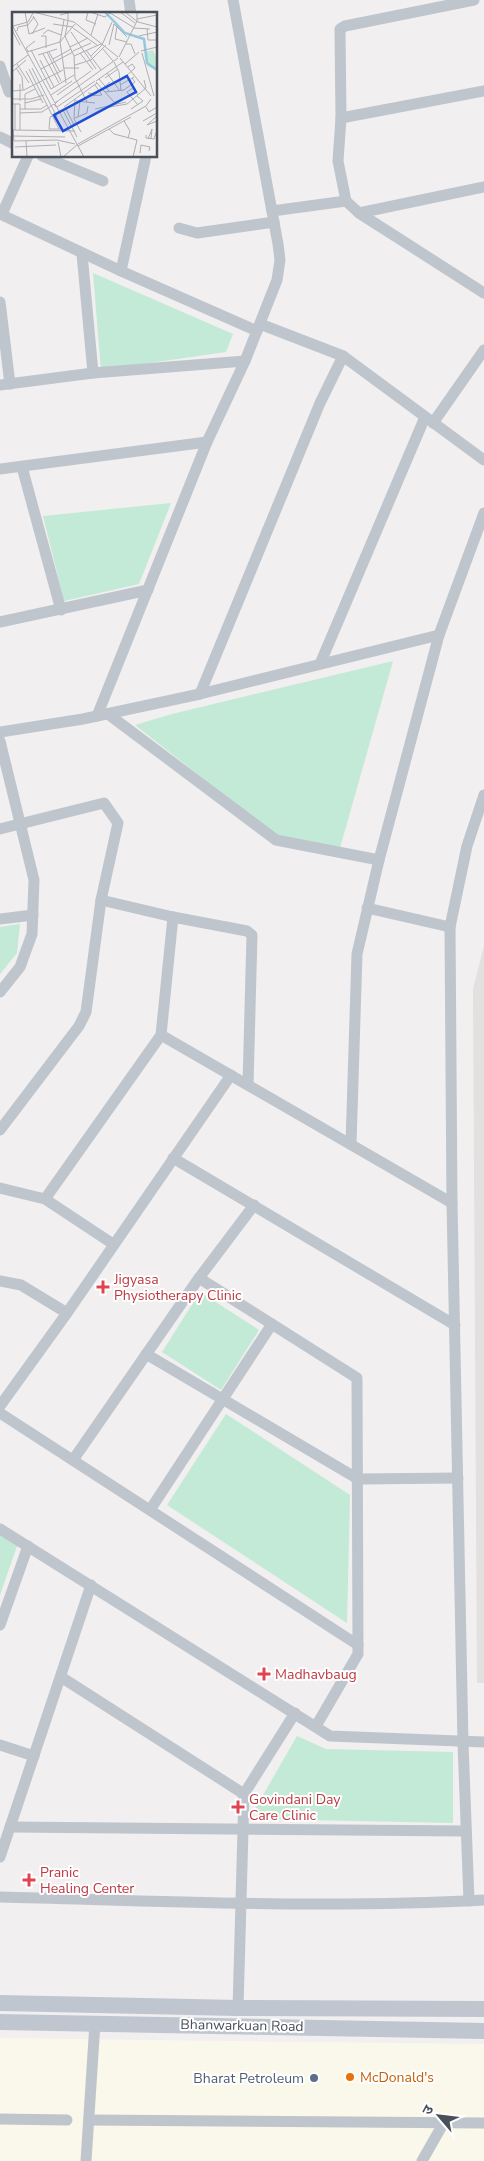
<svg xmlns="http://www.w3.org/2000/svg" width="484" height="2161" font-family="'Nunito Sans','Noto Sans Devanagari',sans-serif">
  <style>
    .commercial { fill: #faf7eb }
    .education { fill: #e2e1e0 }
    .green { fill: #c3ead6 }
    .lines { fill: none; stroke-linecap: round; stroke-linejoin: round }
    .minor { stroke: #bfc5cc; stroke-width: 11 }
    .secondary { stroke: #bfc6d0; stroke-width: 16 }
    .health-dot { fill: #e0444e; stroke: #fff; stroke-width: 2 }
    .food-dot { fill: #e8710a; stroke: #fff; stroke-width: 2 }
    .service-dot { fill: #5c6f8a; stroke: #fff; stroke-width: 2 }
    .labels { text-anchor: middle; stroke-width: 4; stroke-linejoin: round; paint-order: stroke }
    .health-label { font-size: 14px; fill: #be3a42; stroke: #fff; text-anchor: start }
    .street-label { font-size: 14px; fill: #49505a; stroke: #fff }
    .food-label { font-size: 14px; fill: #c56008; stroke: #fff; text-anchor: start }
    .service-label { font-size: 14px; fill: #4e5e75; stroke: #fff; text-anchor: end }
    .inset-river { fill: none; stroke: #95c9e1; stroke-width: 2.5 }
    .inset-road { fill: none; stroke: #aeafb3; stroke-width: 1 }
    .view { fill: #1d4ed8; fill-opacity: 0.15; stroke: #1d4ed8; stroke-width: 2.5 }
    .inset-edge { fill: none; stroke: #49505a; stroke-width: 2.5 }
  </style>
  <rect width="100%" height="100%" fill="#f1efef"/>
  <path class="commercial" d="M0 2038 484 2044V2161H0Z"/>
  <path class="education" d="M484 946V1683H477L473 989Z"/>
  <g class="green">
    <path d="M93 273 233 334 226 352 101 370Z"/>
    <path d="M171 503 139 584 64 601 43 516Z"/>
    <path d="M393 661 340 848 279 838 135 725 172 714Z"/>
    <path d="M20 924 17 953 0 974V927Z"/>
    <path d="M200 1292 259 1330 221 1390 162 1352Z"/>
    <path d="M226 1414 350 1495 347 1623 167 1505Z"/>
    <path d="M0 1535 17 1546 0 1595Z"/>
    <path d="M297 1736 326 1749 453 1752V1823L258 1819 255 1809Z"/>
  </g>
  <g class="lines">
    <g class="minor">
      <path d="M129 0 131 14"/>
      <path d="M474 0 345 26 340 29 341 118 338 161 346 201 359 213 484 293"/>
      <path d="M0 66 9 92"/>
      <path d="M341 118 484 91"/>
      <path d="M0 137 14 144"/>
      <path d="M42 156 103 181"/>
      <path d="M272 211 346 201"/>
      <path d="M359 213 484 187"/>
      <path d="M0 214 121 271 257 331"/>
      <path d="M2 214 28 156"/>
      <path d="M179 228 197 233 274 222"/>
      <path d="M82 254 93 373"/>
      <path d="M121 271 146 156"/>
      <path d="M0 302 10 384"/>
      <path d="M260 324 343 356 484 460"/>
      <path d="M0 385 93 373 245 361"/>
      <path d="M433 423 484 350"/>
      <path d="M22 467 61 610"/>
      <path d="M0 469 207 442"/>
      <path d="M0 622 148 590"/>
      <path d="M320 664 425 417"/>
      <path d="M200 694 320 403 343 356"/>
      <path d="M108 714 276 840 379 860"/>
      <path d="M97 716 207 442 245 361 277 280 280 260 278 244 233 0"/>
      <path d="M0 732 83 719 200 694 439 635"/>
      <path d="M0 741 34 880 32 934 20 967 0 992"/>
      <path d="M0 829 104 803 118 823 101 900 86 1012 79 1026 0 1130"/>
      <path d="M101 900 173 917 247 931 252 935 248 1085"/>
      <path d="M367 908 450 927"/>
      <path d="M0 919 33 915"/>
      <path d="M161 1035 452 1203"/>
      <path d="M351 1144 357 954 379 860 439 635 484 513"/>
      <path d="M173 1158 455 1325"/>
      <path d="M0 1188 45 1199 113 1244"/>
      <path d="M45 1199 161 1035 173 917"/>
      <path d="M199 1278 357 1378 358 1654 316 1726"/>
      <path d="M0 1281 21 1285 67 1313"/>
      <path d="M146 1354 358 1479 458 1478"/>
      <path d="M0 1406 67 1313 231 1075"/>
      <path d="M0 1413 358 1645"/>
      <path d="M73 1460 199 1278 254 1205"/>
      <path d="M150 1510 272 1324"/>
      <path d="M0 1529 330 1736 484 1742"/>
      <path d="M0 1625 28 1546"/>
      <path d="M61 1677 244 1794"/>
      <path d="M0 1745 34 1756"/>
      <path d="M10 1827 465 1831"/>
      <path d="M0 1857 91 1585"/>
      <path d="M0 1897C161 1901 323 1909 484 1900"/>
      <path d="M469 1901 463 1743 452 1203 450 927 467 846 484 795"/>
      <path d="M238 2008 244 1794 295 1713"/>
      <path d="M0 2119 67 2120"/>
      <path d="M89 2120 484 2123"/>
      <path d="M86 2161 95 2023"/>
      <path d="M422 2161 443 2124"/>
    </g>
    <g class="secondary">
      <path d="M0 2003 238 2008 484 2009"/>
      <path d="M0 2022 484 2031"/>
    </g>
  </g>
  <g class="health-dot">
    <path d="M100.5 1279.5h5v5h5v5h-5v5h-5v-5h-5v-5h5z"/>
    <path d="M261.5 1666.5h5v5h5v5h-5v5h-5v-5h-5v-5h5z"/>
    <path d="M235.5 1799.5h5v5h5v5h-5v5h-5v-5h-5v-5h5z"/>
    <path d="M26.5 1872.5h5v5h5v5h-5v5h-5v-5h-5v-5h5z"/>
  </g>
  <circle class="food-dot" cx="350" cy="2077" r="5"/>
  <circle class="service-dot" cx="314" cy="2078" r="5"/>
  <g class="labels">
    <g class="health-label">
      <text x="114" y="1284">Jigyasa<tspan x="114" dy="16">Physiotherapy Clinic</tspan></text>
      <text x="275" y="1679">Madhavbaug</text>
      <text x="249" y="1804">Govindani Day<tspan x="249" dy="16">Care Clinic</tspan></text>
      <text x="40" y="1877">Pranic<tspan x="40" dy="16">Healing Center</tspan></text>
    </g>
    <g class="street-label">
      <text transform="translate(242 2025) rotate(1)" y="5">Bhanwarkuan Road</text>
    </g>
    <g class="food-label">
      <text x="360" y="2082">McDonald's</text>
    </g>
    <g class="service-label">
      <text x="304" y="2083">Bharat Petroleum</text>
    </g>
  </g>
  <g transform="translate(12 12)">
    <rect width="145" height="145" fill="#f1efef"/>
    <path d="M141 38 145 48V58L135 54 133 44V40Z" fill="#c3ead6"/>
    <path class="inset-river" d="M93 0 113 21 132 27 135 51 145 58"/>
    <path class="inset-road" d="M13 0 17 22 33 16M21 0 62 10 106 45M76 0 74 8 84 12M78 0 93 5 98 1M108 0 123 11M113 0 126 10 145 15M98 1 121 15M48 3 56 1V8M125 7 145 3M52 8 48 30 54 71M56 9 53 24 62 44 63 66 75 90M41 12 61 15M0 13 43 91 106 46M1 14 16 10 21 1M105 14 103 27 115 30M61 16 85 33M121 16 138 17M135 17 136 28H145M0 18 8 33M5 19 6 15 16 13 22 5M59 20 84 57M20 22 26 12 21 4M31 22 36 18 49 23M79 23 86 2M29 24H34V36M127 24 145 20M114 32H119L123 42M97 33 102 12 115 25M58 35 76 26M91 37 101 49M19 38 39 77M74 38 89 58M16 39 14 36 23 29M61 39 79 31M129 39 145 35M15 40 48 30 63 12M35 40 49 69M37 40 48 60M68 41 81 58M130 41 142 84M31 42 47 71M26 43 45 37M62 44 91 31 100 10M79 44 91 32M107 45 125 9V0M108 46 139 84M41 47 59 37M28 48 42 75M102 50 107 60 109 79M5 52 17 71M113 52 127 40M63 53 79 48 94 33M0 55 16 43M4 56 10 65 11 78M20 56 45 105M51 56H67M17 57 47 117M29 57 61 40M14 59 31 91M0 60 14 48M95 61 108 79M93 66 106 57M112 66 123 56 120 52 116 55M87 67 98 80M84 69 111 50M84 70 102 90M8 72V89M108 73 122 65M39 77 62 63M0 79 12 78 51 58M93 80 112 78 123 70 120 66M115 80 126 93M115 80 121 76 126 83M76 81 84 82 98 70M39 83 60 69M45 83 79 59M75 84 90 83 83 73M0 87H19L32 83M63 87 62 107 69 120M46 89 43 92 72 145M64 89 83 91M13 91 29 87M0 92H8V101L30 100 42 92 44 95M45 95 83 69M52 95 85 71M134 95 137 100 145 95M8 97H29L35 93M13 97V82L23 77M54 97 62 113M83 97 114 90M119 97 131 89 125 84M51 98 65 125M41 104 38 105 37 117H51M145 104 135 113 145 109M66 105 68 89M63 106 75 101 76 94M112 109 118 119 116 126M131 109 145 101M59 114 92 96 115 92 134 76 132 68M1 117 2 129 45 128 63 132M97 117 102 122 125 128 121 145M0 118 63 119M3 118V92M8 118V101M134 123V126L142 127 145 118M1 124 53 125M136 127 140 117 139 127M14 129 15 145M46 130 49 145M66 134 119 105M3 135 44 133M128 141 129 133 138 135 137 139M51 145 66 132 134 94 139 87"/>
    <path class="view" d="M115 64 124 80 51 119 42 103Z"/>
    <rect width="145" height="145" class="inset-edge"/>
  </g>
  <g transform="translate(439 2116) rotate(298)" stroke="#ffffff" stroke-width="4" paint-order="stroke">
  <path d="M0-4L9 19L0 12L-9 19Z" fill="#49505a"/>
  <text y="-8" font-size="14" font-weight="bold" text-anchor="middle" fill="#49505a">उ</text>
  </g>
</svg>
